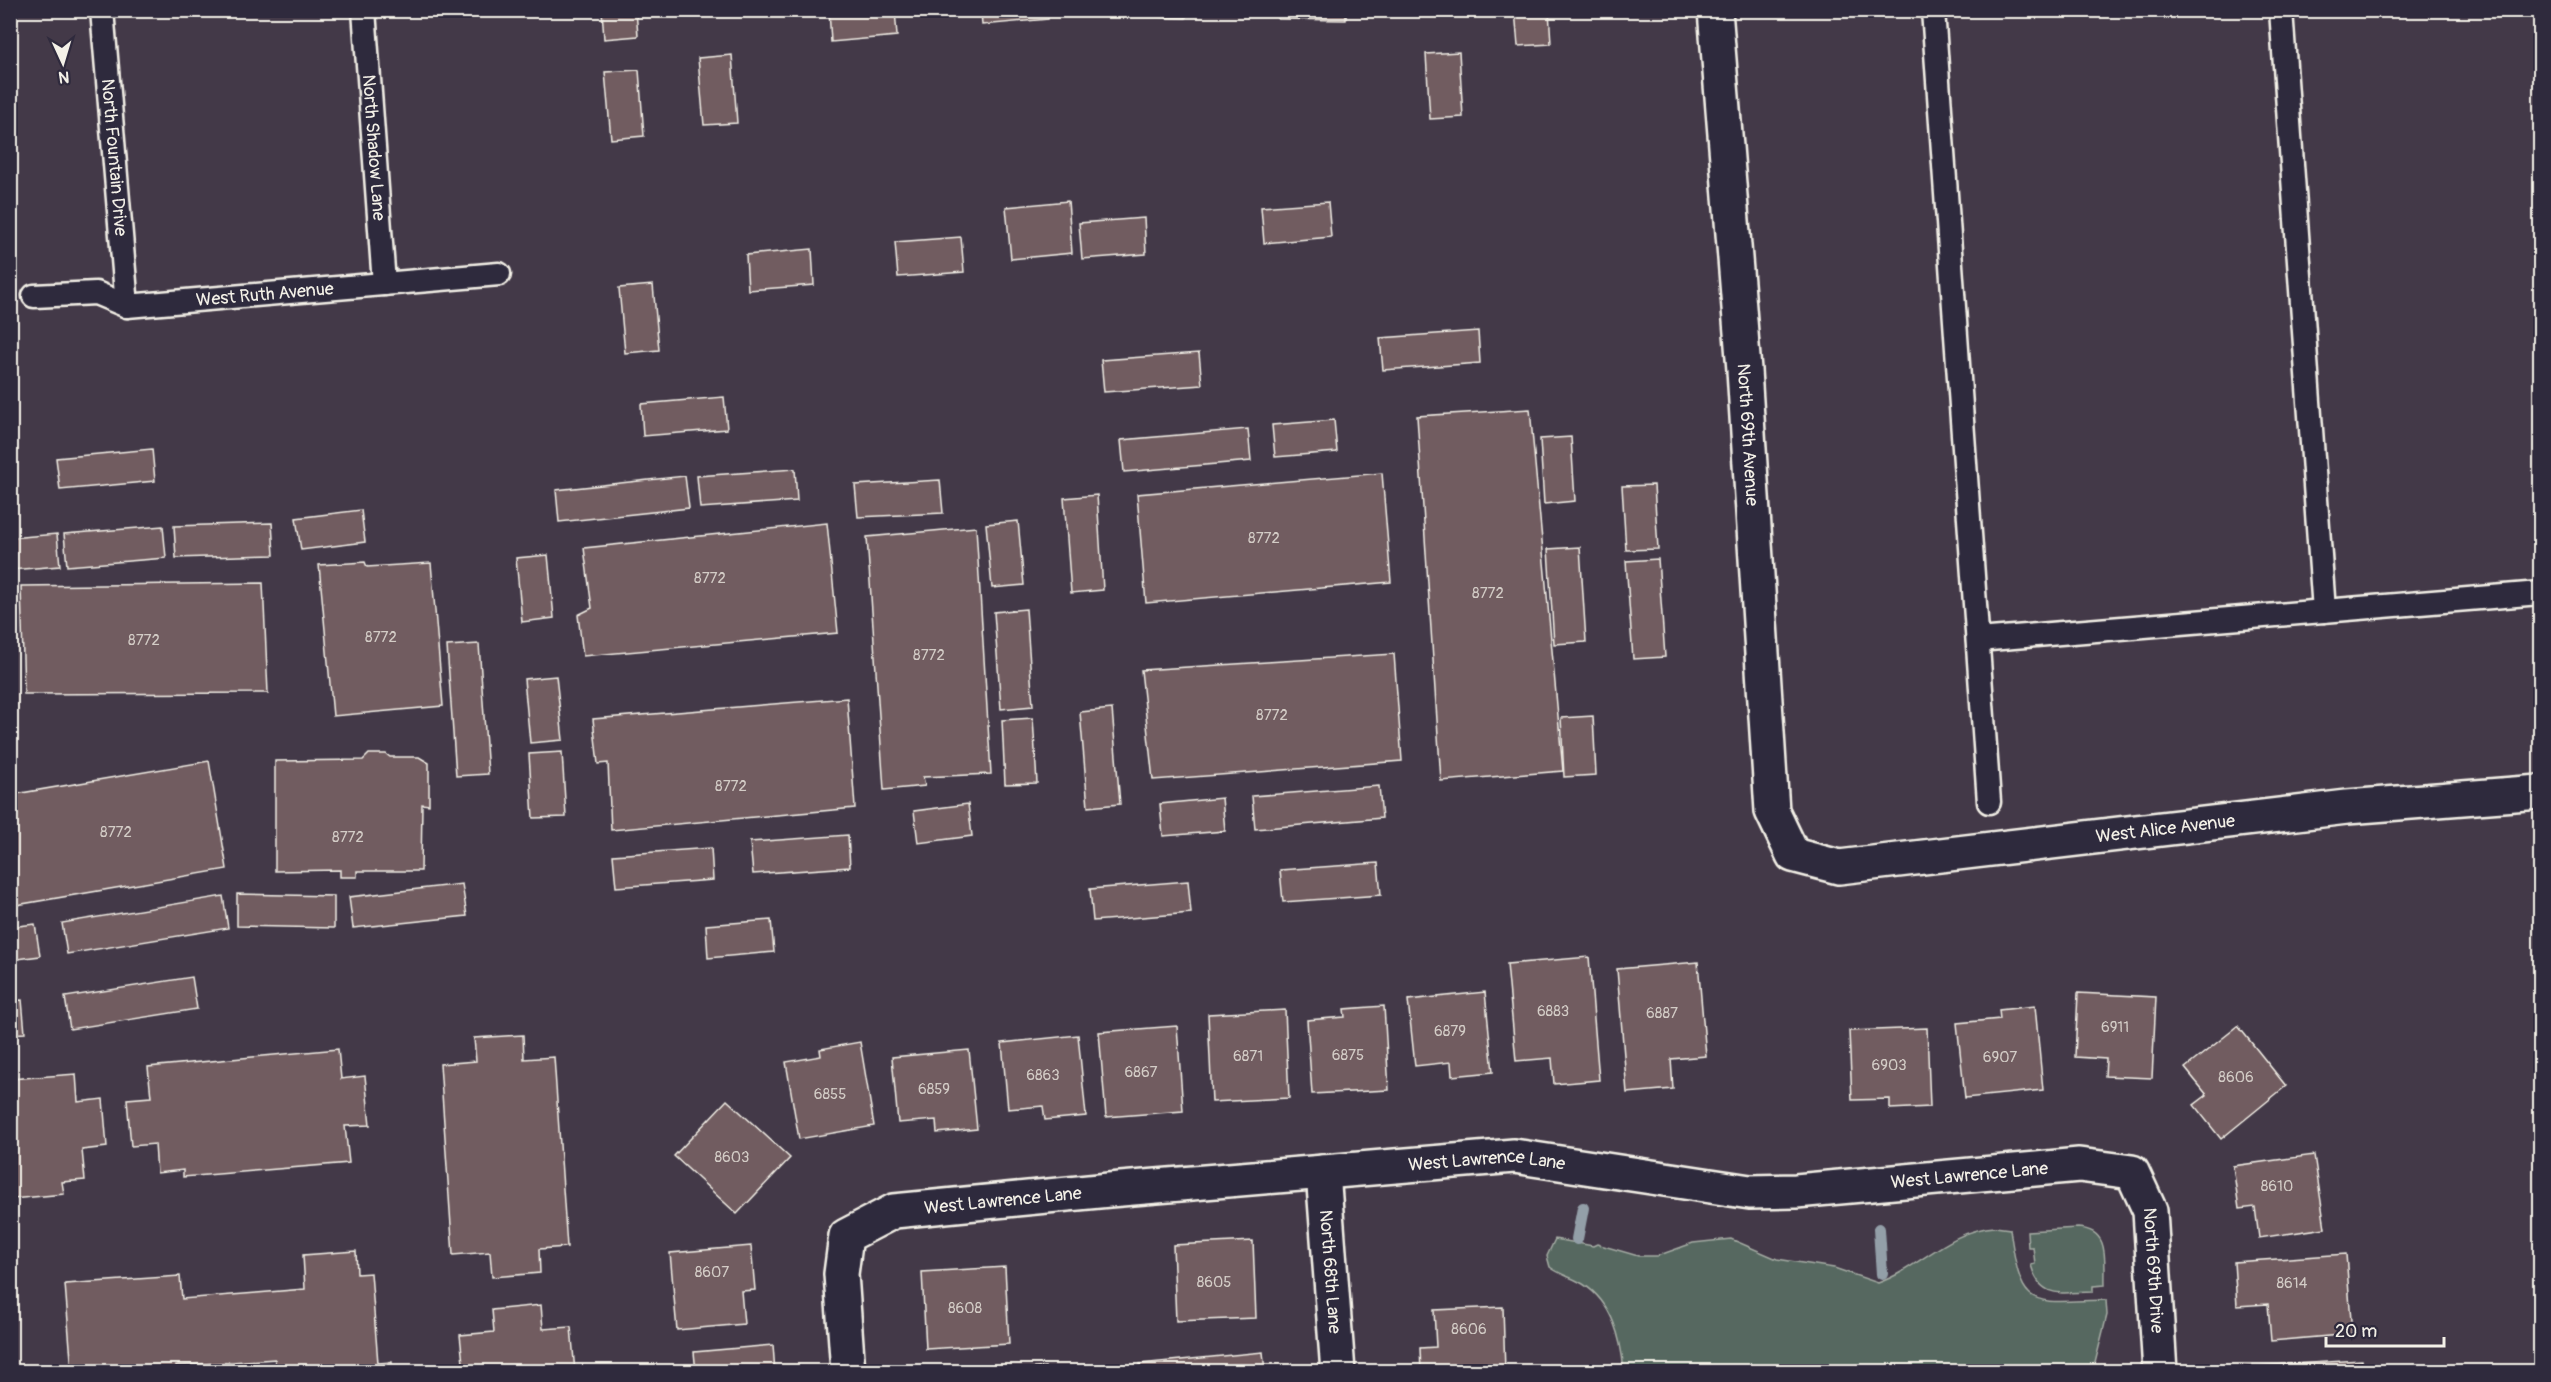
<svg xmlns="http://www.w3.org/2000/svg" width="2551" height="1382" font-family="Pangolin,sans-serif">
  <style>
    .green { fill: #566861; stroke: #a5aca4; stroke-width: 1.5 }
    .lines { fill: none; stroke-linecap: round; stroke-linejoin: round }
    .stream { stroke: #939fa8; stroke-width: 12 }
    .building { fill: #715b60; stroke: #f4f1e8; stroke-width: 1.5 }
    .lane-casing { stroke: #f4f1e8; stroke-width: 27 }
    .street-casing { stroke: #f4f1e8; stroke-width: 38 }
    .lane { stroke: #2f2a3d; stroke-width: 22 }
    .street { stroke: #2f2a3d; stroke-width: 33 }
    .labels { text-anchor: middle; stroke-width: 4.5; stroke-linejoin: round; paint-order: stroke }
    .number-label { font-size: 15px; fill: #d3ccc6 }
    .street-label { font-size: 18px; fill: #f4f1e8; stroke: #2f2a3d }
  </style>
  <rect width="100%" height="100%" fill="#433948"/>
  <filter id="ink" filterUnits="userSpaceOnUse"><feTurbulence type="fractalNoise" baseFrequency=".0167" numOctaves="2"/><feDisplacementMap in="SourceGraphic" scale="12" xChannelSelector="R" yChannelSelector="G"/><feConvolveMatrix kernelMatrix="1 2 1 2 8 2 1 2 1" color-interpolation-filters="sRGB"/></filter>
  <g filter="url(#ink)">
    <g class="green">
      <path d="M1995 1227 2010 1229C2022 1313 2029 1302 2106 1300L2107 1315 2093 1371H1624C1621 1339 1613 1303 1583 1284 1572 1277 1560 1275 1550 1267L1547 1256 1555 1239 1593 1246 1597 1244 1638 1256H1657L1693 1243 1731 1239 1777 1259 1834 1268 1878 1283C1920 1268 1949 1230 1995 1227Z"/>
      <path d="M2078 1228C2111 1230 2104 1260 2105 1285L2093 1286V1292C2062 1292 2041 1301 2031 1265L2035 1264 2033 1247H2028L2027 1231Z"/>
    </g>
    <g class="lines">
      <g class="stream">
        <path d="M1879 1229 1882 1274"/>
        <path d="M1577 1239 1583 1208"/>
      </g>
    </g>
    <g class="building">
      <path d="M602 10H636L638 36 604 39Z"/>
      <path d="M829 10H895L897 36 831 42Z"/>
      <path d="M981 10H1048V19L982 25Z"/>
      <path d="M1111 10H1186V18L1111 16Z"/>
      <path d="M1278 10H1346V20L1278 19Z"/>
      <path d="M1515 10H1549L1551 44 1518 46Z"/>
      <path d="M1459 52 1463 117 1430 119 1426 54Z"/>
      <path d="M732 55 737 123 704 125 698 58Z"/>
      <path d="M639 70 644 136 611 139 605 72Z"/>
      <path d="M1068 201 1072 253 1011 259 1006 207Z"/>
      <path d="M1328 202 1331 237 1264 243 1261 207Z"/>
      <path d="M1144 218 1146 254 1082 259 1079 223Z"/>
      <path d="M961 237 964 272 898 277 895 242Z"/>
      <path d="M812 249 814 285 748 290 746 255Z"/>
      <path d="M653 285 659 350 625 353 619 288Z"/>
      <path d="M1478 331 1480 363 1383 370 1380 338Z"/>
      <path d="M1199 353 1202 385 1104 392 1101 360Z"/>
      <path d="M724 397 727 429 643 436 641 404Z"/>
      <path d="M1530 409 1563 771 1441 781 1417 416Z"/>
      <path d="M1334 420 1337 452 1275 457 1272 425Z"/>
      <path d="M1248 429 1251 461 1124 472 1121 440Z"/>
      <path d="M1571 437 1575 501 1544 504 1540 439Z"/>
      <path d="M152 449 155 481 60 490 56 458Z"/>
      <path d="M795 469 797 501 700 508 697 476Z"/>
      <path d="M1382 473 1391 582 1146 603 1137 494Z"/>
      <path d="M685 476 689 508 559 522 556 490Z"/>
      <path d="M940 480 943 513 858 517 855 485Z"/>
      <path d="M1654 485 1658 549 1626 550 1622 486Z"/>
      <path d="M1097 495 1103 590 1071 593 1064 498Z"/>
      <path d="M361 510 365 542 301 550 296 518Z"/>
      <path d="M1018 521 1024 585 992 588 986 524Z"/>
      <path d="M272 523 274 555 176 558 174 526Z"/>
      <path d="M827 523 838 633 583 656 578 615 592 608 584 548Z"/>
      <path d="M163 526 166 558 67 566 64 534Z"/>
      <path d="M976 527 991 774 923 777 925 786 884 790 867 537Z"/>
      <path d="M57 534 60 566 10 570V538Z"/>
      <path d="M1580 547 1586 642 1554 644 1548 549Z"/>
      <path d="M548 555 554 618 522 622 516 558Z"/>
      <path d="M1658 559 1665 657 1633 659 1626 561Z"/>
      <path d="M365 562 367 567 431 563 443 706 333 716 319 565Z"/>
      <path d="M263 583 268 693 24 694 21 586Z"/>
      <path d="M1026 609 1033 706 1001 709 994 612Z"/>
      <path d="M479 644 488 774 456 776 447 646Z"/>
      <path d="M1394 654 1402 761 1153 780 1141 670Z"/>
      <path d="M556 676 563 740 530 743 524 679Z"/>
      <path d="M847 698 855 808 611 830 608 763 598 764 593 719Z"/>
      <path d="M1112 709 1120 804 1088 807 1080 712Z"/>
      <path d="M1593 716 1596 775 1564 777 1561 718Z"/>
      <path d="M1033 718 1037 783 1005 784 1002 720Z"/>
      <path d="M562 752 566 817 533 818 529 754Z"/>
      <path d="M369 754H386L390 757H419L429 763V805L422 804 421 871H357V877H340V870L275 871V761L363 760Z"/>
      <path d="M209 761 227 869 10 906V795Z"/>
      <path d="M1379 786 1382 818 1255 829 1252 796Z"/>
      <path d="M1222 798 1225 831 1163 836 1160 804Z"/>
      <path d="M968 804 972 836 918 843 914 811Z"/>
      <path d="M848 835 850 867 753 874 750 842Z"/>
      <path d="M711 848 713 880 616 887 613 855Z"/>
      <path d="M1378 863 1381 895 1283 902 1280 870Z"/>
      <path d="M1188 881 1191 913 1093 921 1090 889Z"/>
      <path d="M462 884 467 916 353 928 349 897Z"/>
      <path d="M237 894 334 896V928L237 926Z"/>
      <path d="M223 896 228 928 67 954 62 923Z"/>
      <path d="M771 920 774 952 708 958 706 925Z"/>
      <path d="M35 924 40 956 10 960V927Z"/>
      <path d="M1589 957 1599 1080 1554 1084 1552 1058 1516 1061 1507 964Z"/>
      <path d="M1698 962 1706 1056 1671 1059 1673 1089 1627 1093 1617 969Z"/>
      <path d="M192 977 197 1009 70 1029 65 997Z"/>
      <path d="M1485 992 1493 1072 1452 1076 1451 1062 1415 1066 1408 1000Z"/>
      <path d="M2078 993 2156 997 2152 1078 2105 1076 2106 1059 2075 1057Z"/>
      <path d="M22 1000 25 1033 10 1034V1001Z"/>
      <path d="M1384 1006 1389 1090 1312 1094 1307 1020 1345 1017 1344 1009Z"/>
      <path d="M2035 1006 2043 1090 1965 1098 1957 1023 2000 1019 1999 1010Z"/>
      <path d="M1285 1010 1289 1098 1212 1102 1208 1014Z"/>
      <path d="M1177 1026 1183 1111 1106 1117 1099 1032Z"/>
      <path d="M2238 1026 2286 1086 2221 1139 2194 1105 2207 1095 2185 1068Z"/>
      <path d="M1927 1028 1930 1107 1890 1109V1099L1852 1100 1849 1031Z"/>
      <path d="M523 1035 524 1059 554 1057 567 1247 539 1249 540 1273 492 1277 490 1252 453 1255 440 1064 476 1061 474 1038Z"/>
      <path d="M1078 1035 1086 1116 1045 1120 1043 1106 1008 1109 1002 1043Z"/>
      <path d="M860 1042 874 1126 799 1139 786 1062 821 1056 820 1049Z"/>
      <path d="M338 1049 341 1079 365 1076 370 1125 345 1126 349 1163 183 1177V1170L157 1173 155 1144 131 1146 127 1099 151 1097 148 1067Z"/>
      <path d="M969 1050 977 1129 937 1133 936 1120 898 1123 892 1057Z"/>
      <path d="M76 1074 78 1102 103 1099 107 1147 82 1150 85 1180 62 1182 64 1194 12 1199 10 1079Z"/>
      <path d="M727 1100 790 1158 737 1214 674 1156Z"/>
      <path d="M2314 1155 2325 1228 2259 1238 2255 1207 2239 1209 2233 1166Z"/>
      <path d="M1253 1241 1256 1318 1176 1321 1173 1245Z"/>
      <path d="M751 1246 755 1290 741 1291 744 1324 677 1330 670 1253Z"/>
      <path d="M356 1251 357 1274 371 1273 378 1363 392 1362V1372H276L275 1359 176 1366 177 1372H72L65 1284 180 1276 182 1299 305 1289 303 1255Z"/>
      <path d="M2346 1254 2352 1334 2271 1341 2268 1304 2237 1306 2234 1262Z"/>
      <path d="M1005 1267 1009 1344 926 1349 922 1272Z"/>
      <path d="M541 1305 543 1329 571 1327 575 1372H464L460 1335 494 1332 492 1310Z"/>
      <path d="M1503 1307 1505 1372H1421L1420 1348 1436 1347 1434 1310Z"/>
      <path d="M773 1345 775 1372H696L694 1352Z"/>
      <path d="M1263 1352 1265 1372H1140V1364Z"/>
      <path d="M2362 1360 2363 1372H2239L2238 1367Z"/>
      <path d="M1045 1367V1372H996Z"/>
    </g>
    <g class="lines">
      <defs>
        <g id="lane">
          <path id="s1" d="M102 10 127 306"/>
          <path id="s2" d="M364 10 384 284"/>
          <path d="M1933 10 1989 802"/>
          <path d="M2281 10 2324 611"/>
          <path id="s3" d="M34 296 96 293 127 306 499 274"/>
          <path d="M1978 640 2540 593"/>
        </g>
        <g id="street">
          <path id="s4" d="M1715 10 1744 370 1772 811 1793 855 1839 867 2347 807 2540 792"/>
          <path id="s5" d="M1323 1172 1338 1372"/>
          <path id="s6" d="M848 1372 841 1274 846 1236 894 1211 1109 1190 1514 1156 1750 1192 1796 1191 2079 1165 2132 1172 2150 1211 2160 1372"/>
        </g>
      </defs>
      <use href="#lane" class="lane-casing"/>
      <use href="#street" class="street-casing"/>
      <use href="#lane" class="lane"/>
      <use href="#street" class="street"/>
    </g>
  </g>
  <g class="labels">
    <g class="number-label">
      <text x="1264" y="543">8772</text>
      <text x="710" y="583">8772</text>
      <text x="1488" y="598">8772</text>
      <text x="381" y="642">8772</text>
      <text x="144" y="645">8772</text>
      <text x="929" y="660">8772</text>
      <text x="1272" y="720">8772</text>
      <text x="731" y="791">8772</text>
      <text x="116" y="837">8772</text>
      <text x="348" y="842">8772</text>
      <text x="1553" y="1016">6883</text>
      <text x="1662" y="1018">6887</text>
      <text x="2115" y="1032">6911</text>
      <text x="1450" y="1036">6879</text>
      <text x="1348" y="1060">6875</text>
      <text x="1248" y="1061">6871</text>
      <text x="2000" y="1062">6907</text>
      <text x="1889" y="1070">6903</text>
      <text x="1141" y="1077">6867</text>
      <text x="1043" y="1080">6863</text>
      <text x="2236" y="1082">8606</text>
      <text x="934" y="1094">6859</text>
      <text x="830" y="1099">6855</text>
      <text x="732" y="1162">8603</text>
      <text x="2277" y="1191">8610</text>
      <text x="712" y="1277">8607</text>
      <text x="1214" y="1287">8605</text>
      <text x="2292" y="1288">8614</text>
      <text x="965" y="1313">8608</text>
      <text x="1469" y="1334">8606</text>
    </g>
    <g class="street-label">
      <text dy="6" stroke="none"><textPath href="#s2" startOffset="138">North Shadow Lane</textPath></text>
      <text dy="6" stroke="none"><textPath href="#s1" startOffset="148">North Fountain Drive</textPath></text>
      <text dy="6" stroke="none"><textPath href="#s3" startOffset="234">West Ruth Avenue</textPath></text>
      <text dy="6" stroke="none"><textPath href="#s4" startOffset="426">North 69th Avenue</textPath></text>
      <text dy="6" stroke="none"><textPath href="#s4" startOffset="1228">West Alice Avenue</textPath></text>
      <text dy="6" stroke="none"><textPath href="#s6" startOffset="786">West Lawrence Lane</textPath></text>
      <text dy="6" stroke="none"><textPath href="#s6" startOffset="1272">West Lawrence Lane</textPath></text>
      <text dy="6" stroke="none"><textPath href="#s6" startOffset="300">West Lawrence Lane</textPath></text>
      <text dy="6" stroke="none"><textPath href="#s6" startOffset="1538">North 69th Drive</textPath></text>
      <text dy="6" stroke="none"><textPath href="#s5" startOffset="100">North 68th Lane</textPath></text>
    </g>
  </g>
  <rect width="2551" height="1382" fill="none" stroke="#2f2a3d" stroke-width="36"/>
  <rect x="18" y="18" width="2515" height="1346" fill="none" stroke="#f4f1e8" stroke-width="2" filter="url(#ink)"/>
  <g transform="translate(63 63) rotate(176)" stroke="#2f2a3d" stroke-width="4.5" paint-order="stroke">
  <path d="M0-4.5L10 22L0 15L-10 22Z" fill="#f4f1e8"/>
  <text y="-9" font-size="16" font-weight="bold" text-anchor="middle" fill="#f4f1e8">N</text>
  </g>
  <path d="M2326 1337v9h118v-9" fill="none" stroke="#f4f1e8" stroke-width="3"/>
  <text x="2335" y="1337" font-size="18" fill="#f4f1e8" stroke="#2f2a3d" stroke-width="4.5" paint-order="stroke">20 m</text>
</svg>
